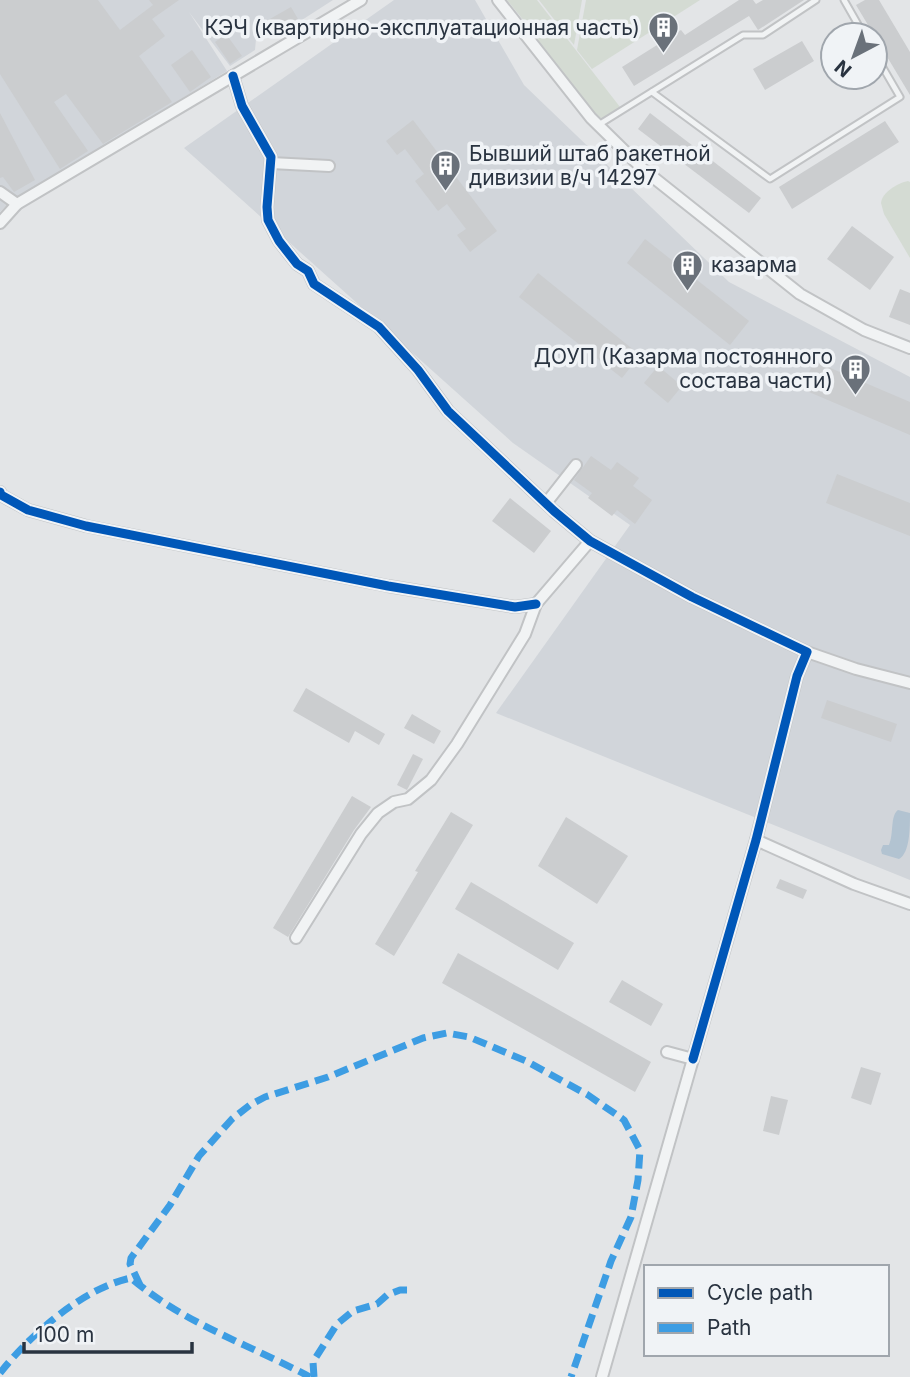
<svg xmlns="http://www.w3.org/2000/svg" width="910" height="1377" font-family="Inter,sans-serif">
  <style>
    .built { fill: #d1d5da }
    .green { fill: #d4dbd3 }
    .water { fill: #b2c3d1 }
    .building { fill: #cbcdcf }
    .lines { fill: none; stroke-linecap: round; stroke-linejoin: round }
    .lane-casing { stroke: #c1c3c5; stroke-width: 9 }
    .street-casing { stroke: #c1c3c5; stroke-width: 14 }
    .lane { stroke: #f1f3f4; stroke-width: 5 }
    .street { stroke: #f1f3f4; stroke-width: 10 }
    .quiet { stroke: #3d9de3; stroke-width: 7; stroke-dasharray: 14 7; stroke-linecap: butt }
    .cycleway-casing { stroke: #f0f3f6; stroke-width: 13 }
    .cycleway { stroke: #0057b8; stroke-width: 9 }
    .labels { text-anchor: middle; stroke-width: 7; stroke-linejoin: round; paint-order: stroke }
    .poi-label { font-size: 21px; fill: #293340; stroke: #f0f3f6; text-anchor: end }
  </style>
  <rect width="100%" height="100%" fill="#e3e5e7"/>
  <g class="built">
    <path d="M0 0H333L277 36 263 25 257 28 255 50 230 66 189 12 227 71 6 206 0 212Z"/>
    <path d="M394 0H475L524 85 729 282 910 377V880L496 713 630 525 513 443 184 148Z"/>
  </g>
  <g class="green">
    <path d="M507 0H537L620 107 602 119 567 88 533 32Z"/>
    <path d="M539 0H582L574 45Z"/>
    <path d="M586 0H700L592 69 577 50Z"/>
    <path d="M908 181 910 182V258L884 214 881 203C882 192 898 183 908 181Z"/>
  </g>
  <path class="water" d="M898 810 910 813C910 828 910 853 899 859L882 854 881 850 883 845H889C894 834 890 816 898 810Z"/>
  <g class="building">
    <path d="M0 0H98L120 30 153 5 149 0H179L152 19 165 36 139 56 172 102 103 144 66 94 54 102 88 151 60 169 0 74Z"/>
    <path d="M739 0H753L756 4 763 0H804L758 30 749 16 634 86 622 67 681 30 685 35Z"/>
    <path d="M865 0H879L910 52V95L856 5Z"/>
    <path d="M291 7 298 19 275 32 268 20Z"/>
    <path d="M226 34 242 56 230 64 215 42Z"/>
    <path d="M802 41 814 61 765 90 753 69Z"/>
    <path d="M192 50 211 77 190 92 171 65Z"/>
    <path d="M0 113 35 180 14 192 3 177 0 178Z"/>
    <path d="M650 113 761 198 749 213 638 129Z"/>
    <path d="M413 120 497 231 470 252 457 235 466 229 447 204 438 211 415 181 424 174 405 149 397 155 386 141Z"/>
    <path d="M885 121 899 142 792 209 779 187Z"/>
    <path d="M852 226 894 257 870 290 827 259Z"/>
    <path d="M645 239 749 321 730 345 627 263Z"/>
    <path d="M538 273 640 355 622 378 519 297Z"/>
    <path d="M900 289 910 293V325L889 317Z"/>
    <path d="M814 361 910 402V435L802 389Z"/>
    <path d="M658 366 682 386 668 403 644 383Z"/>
    <path d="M591 456 611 470 617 462 639 478 633 486 652 500 635 524 617 510 612 516 588 498 592 493 574 480Z"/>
    <path d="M837 474 910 503V536L826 503Z"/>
    <path d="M510 498 551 531 534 553 492 521Z"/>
    <path d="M306 688 385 734 379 745 355 731 349 743 293 711Z"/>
    <path d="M827 700 897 724 891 742 821 718Z"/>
    <path d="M412 714 441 731 434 744 404 728Z"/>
    <path d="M413 754 423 759 407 790 397 785Z"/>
    <path d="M352 796 371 807 354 830 288 937 273 928Z"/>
    <path d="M451 812 473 825 394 956 375 944 418 872 415 871Z"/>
    <path d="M566 817 628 856 597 904 538 866Z"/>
    <path d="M780 879 807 890 803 899 776 888Z"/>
    <path d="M471 882 574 943 558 970 455 909Z"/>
    <path d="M458 953 651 1062 635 1092 442 983Z"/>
    <path d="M622 980 663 1004 651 1026 609 1002Z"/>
    <path d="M861 1067 881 1073 871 1105 851 1098Z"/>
    <path d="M771 1096 788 1100 779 1135 763 1131Z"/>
  </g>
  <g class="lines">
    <defs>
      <g id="lane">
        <path d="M844 0 864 35"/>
        <path d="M652 92 770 179 900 97 875 54"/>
        <path d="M600 124 743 35H763L816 0"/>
      </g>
      <g id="street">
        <path d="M498 0 591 118 644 170 800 294 864 330 910 348"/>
        <path d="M233 76 242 106 271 157 267 207 268 220 279 241 297 264 308 271 314 284 379 327 418 370 448 411 554 511 590 541 692 597 807 652 797 676 756 840 693 1059"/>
        <path d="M271 163 329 166"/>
        <path d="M0 192 17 204"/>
        <path d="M0 223 17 204 361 0"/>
        <path d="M0 492 1 495 28 510 86 526 388 586 515 607 536 604"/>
        <path d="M547 502 576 465"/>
        <path d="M807 652 856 669 910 683"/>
        <path d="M756 840 854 884 910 904"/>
        <path d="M296 938 361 834 378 813 394 802 408 799 431 780 457 744 525 634 536 604 590 541"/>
        <path d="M602 1377 693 1059 667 1052"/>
      </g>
    </defs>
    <use href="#lane" class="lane-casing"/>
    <use href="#street" class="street-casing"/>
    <use href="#lane" class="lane"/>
    <use href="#street" class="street"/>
    <g class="quiet">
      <path d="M140 1285 130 1264 131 1258 170 1205 199 1156 232 1119 250 1105 265 1097 328 1077 423 1038 447 1033 469 1037 526 1061 588 1095 624 1120 640 1150 638 1180 631 1217 611 1261 571 1377"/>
      <path d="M0 1373C30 1335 83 1288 131 1278 183 1323 250 1345 310 1377"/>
      <path d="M314 1377 313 1362 337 1324 353 1311 377 1304 387 1295 400 1290H413"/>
    </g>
    <defs>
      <g id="cycleway">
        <path d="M233 76 242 106 271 157 267 207 268 220 279 241 297 264 308 271 314 284 379 327 418 370 448 411 554 511 590 541 692 597 807 652 797 676 756 840 693 1059"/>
        <path d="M0 492 1 495 28 510 86 526 388 586 515 607 536 604"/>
      </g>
    </defs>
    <use href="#cycleway" class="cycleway-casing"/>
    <use href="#cycleway" class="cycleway"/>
  </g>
  <defs>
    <symbol id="building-pin" viewBox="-11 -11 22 30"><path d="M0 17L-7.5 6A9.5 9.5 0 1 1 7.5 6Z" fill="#6a717a" stroke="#f0f3f6"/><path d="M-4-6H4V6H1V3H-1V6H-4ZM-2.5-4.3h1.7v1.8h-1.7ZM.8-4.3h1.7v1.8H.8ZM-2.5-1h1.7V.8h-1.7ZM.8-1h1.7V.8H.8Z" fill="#fff"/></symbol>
  </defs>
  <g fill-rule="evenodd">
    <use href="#building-pin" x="646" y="10" width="35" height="47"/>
    <use href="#building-pin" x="428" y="148" width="35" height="47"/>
    <use href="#building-pin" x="670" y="248" width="35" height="47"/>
    <use href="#building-pin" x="838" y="352" width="35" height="47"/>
  </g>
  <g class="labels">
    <g class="poi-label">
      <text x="640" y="35">КЭЧ (квартирно-эксплуатационная часть)</text>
      <text x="469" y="161" text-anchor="start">Бывший штаб ракетной<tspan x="469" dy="24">дивизии в/ч 14297</tspan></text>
      <text x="711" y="272" text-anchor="start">казарма</text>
      <text x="833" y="364">ДОУП (Казарма постоянного<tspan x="833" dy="24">состава части)</tspan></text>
    </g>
  </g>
  <rect x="644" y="1265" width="245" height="91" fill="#f0f3f6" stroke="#a0a6ad" stroke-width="2"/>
  <rect x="658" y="1288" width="35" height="10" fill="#0057b8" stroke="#a0a6ad" stroke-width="2"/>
  <text x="707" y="1300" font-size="21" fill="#293340">Cycle path</text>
  <rect x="658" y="1323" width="35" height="10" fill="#3d9de3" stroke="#a0a6ad" stroke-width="2"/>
  <text x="707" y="1335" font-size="21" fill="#293340">Path</text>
  <g transform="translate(854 56) rotate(221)"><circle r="33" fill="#f0f3f6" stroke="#a0a6ad" stroke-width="2"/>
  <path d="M0-5L12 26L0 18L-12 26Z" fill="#6a717a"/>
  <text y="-10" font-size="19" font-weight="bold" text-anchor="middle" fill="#293340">N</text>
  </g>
  <path d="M24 1342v10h168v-10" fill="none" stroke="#293340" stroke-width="3.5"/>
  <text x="35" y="1342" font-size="21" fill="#293340" stroke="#f0f3f6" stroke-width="5" paint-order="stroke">100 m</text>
</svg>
